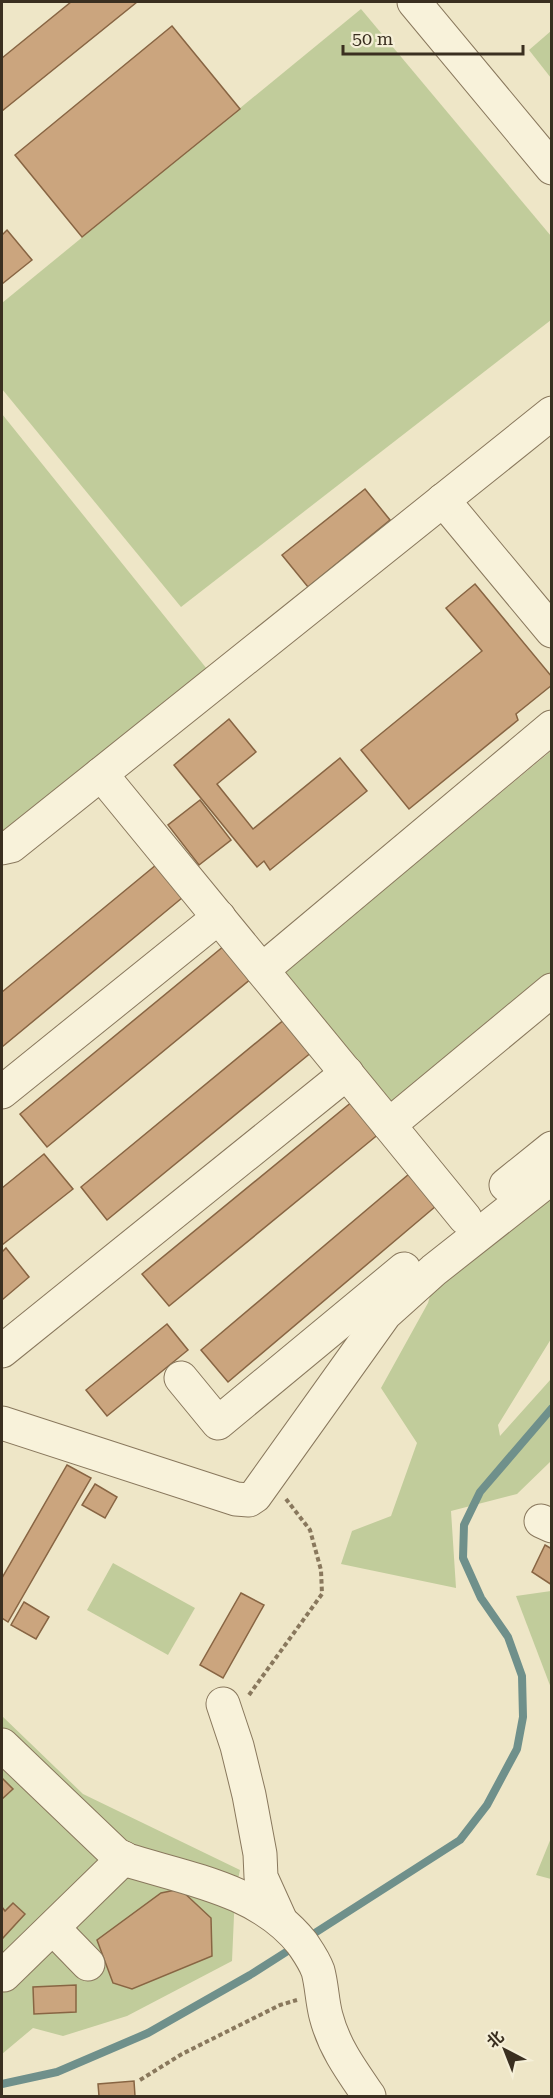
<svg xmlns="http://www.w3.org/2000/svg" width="553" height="2098" font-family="'Roboto Serif','Noto Sans SC',serif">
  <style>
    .green { fill: #c1cc9b }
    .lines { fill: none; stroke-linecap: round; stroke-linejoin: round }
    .stream { stroke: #6f908b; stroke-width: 8 }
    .building { fill: #cba57e; stroke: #886543; stroke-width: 1.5 }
    .minor-casing { stroke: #89785d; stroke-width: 35 }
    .path { stroke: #89785d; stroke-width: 4; stroke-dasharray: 4.5 3; stroke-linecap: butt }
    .minor { stroke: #f8f2da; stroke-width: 33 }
  </style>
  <rect width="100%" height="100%" fill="#eee6c7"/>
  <g class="green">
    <path d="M361 9 551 236V320L181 607 2 389V303Z"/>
    <path d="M551 31V78L529 50Z"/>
    <path d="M2 414 211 674 2 843Z"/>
    <path d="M551 751V980L393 1111 281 975Z"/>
    <path d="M551 1194V1339L498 1425 500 1436 551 1379V1461L517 1494 451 1511 456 1588 341 1564 352 1531 391 1516 417 1443 381 1388 428 1303 437 1271Z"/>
    <path d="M113 1563 195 1608 168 1655 87 1610Z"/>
    <path d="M551 1591H552L551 1688 516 1596Z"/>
    <path d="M2 1716 83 1794 240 1870 235 1893 232 1961 127 2016 63 2036 33 2028 2 2054Z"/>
    <path d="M551 1838V1879L536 1875Z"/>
  </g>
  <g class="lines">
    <g class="stream">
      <path d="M307 1938 460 1840 487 1805 517 1749 523 1717 522 1676 508 1637 481 1598 463 1558 464 1525 480 1492 552 1408"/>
      <path d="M2 2084 57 2072 148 2033 250 1975 294 1947"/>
    </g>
  </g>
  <g class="building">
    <path d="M71 2H137L2 111V58Z"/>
    <path d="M172 26 240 109 82 237 15 155Z"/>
    <path d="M7 230 32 260 2 284V235Z"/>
    <path d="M365 489 390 520 308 587 282 555Z"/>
    <path d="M475 584 552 677V685L516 714 518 720 409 809 361 750 482 651 446 608Z"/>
    <path d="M229 719 256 752 217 784 253 829 340 758 367 791 270 870 264 861 257 867 174 765Z"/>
    <path d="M200 800 231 840 199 865 168 825Z"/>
    <path d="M162 860 188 893 2 1047V992Z"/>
    <path d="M230 941 257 974 47 1147 20 1114Z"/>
    <path d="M291 1014 318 1047 107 1220 81 1187Z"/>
    <path d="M353 1101 380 1133 169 1306 142 1274Z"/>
    <path d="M44 1154 73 1189 2 1245V1188Z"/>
    <path d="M409 1174 436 1206 228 1382 201 1350Z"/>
    <path d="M6 1248 29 1277 2 1300V1252Z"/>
    <path d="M167 1324 188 1350 107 1416 86 1390Z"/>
    <path d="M67 1465 91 1478 8 1622 2 1618V1578Z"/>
    <path d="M95 1484 117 1497 105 1518 82 1505Z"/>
    <path d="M545 1545 552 1549V1585L532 1572Z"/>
    <path d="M241 1593 264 1605 223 1678 200 1665Z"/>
    <path d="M24 1602 49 1617 36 1639 11 1625Z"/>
    <path d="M2 1778 13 1789 2 1799Z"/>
    <path d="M180 1889 211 1918 212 1956 132 1989 113 1983 97 1940 161 1893Z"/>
    <path d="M13 1903 25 1914 2 1939V1907L5 1911Z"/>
    <path d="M76 1985V2012L34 2014 33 1987Z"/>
    <path d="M134 2081 135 2096H99L98 2084Z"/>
  </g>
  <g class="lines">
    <defs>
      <g id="minor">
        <path d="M414 2 552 168"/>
        <path d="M443 500 552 631"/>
        <path d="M101 774 389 1125 552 990"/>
        <path d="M2 848 11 846 552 413"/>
        <path d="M262 970 552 727"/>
        <path d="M2 1092 219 917"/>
        <path d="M389 1125 465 1218"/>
        <path d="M506 1185 552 1148"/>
        <path d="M2 1351 347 1073"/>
        <path d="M181 1378 218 1423 404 1269"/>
        <path d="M2 1423 236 1499 249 1500 255 1496 385 1314 434 1270 552 1177"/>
        <path d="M541 1521 552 1526"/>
        <path d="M223 1704 237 1746 249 1795 260 1854 261 1877 280 1919"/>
        <path d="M2 1745 116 1854 127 1860C188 1879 260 1890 302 1943 308 1952 314 1960 318 1971 322 1986 322 2001 326 2016 334 2047 351 2070 369 2096"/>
        <path d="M53 1928 88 1964"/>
        <path d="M4 1975 124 1858"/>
      </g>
    </defs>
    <use href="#minor" class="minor-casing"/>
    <g class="path">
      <path d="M249 1695 322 1594 321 1570 310 1530 286 1499"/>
      <path d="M140 2080 182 2054 280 2005 297 2000"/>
    </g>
    <use href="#minor" class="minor"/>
  </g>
  <rect width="553" height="2098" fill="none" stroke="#3a2f20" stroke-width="6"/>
  <g transform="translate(505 2050) rotate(318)" stroke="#f5efd7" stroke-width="4.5" paint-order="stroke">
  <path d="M0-4.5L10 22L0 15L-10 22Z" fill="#3a2f20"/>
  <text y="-9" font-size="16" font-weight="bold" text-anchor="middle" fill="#3a2f20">北</text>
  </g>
  <path d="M343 45v9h180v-9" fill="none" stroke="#3a2f20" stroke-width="3"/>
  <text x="352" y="45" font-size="18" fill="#3a2f20" stroke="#f5efd7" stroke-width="4.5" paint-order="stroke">50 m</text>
</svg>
